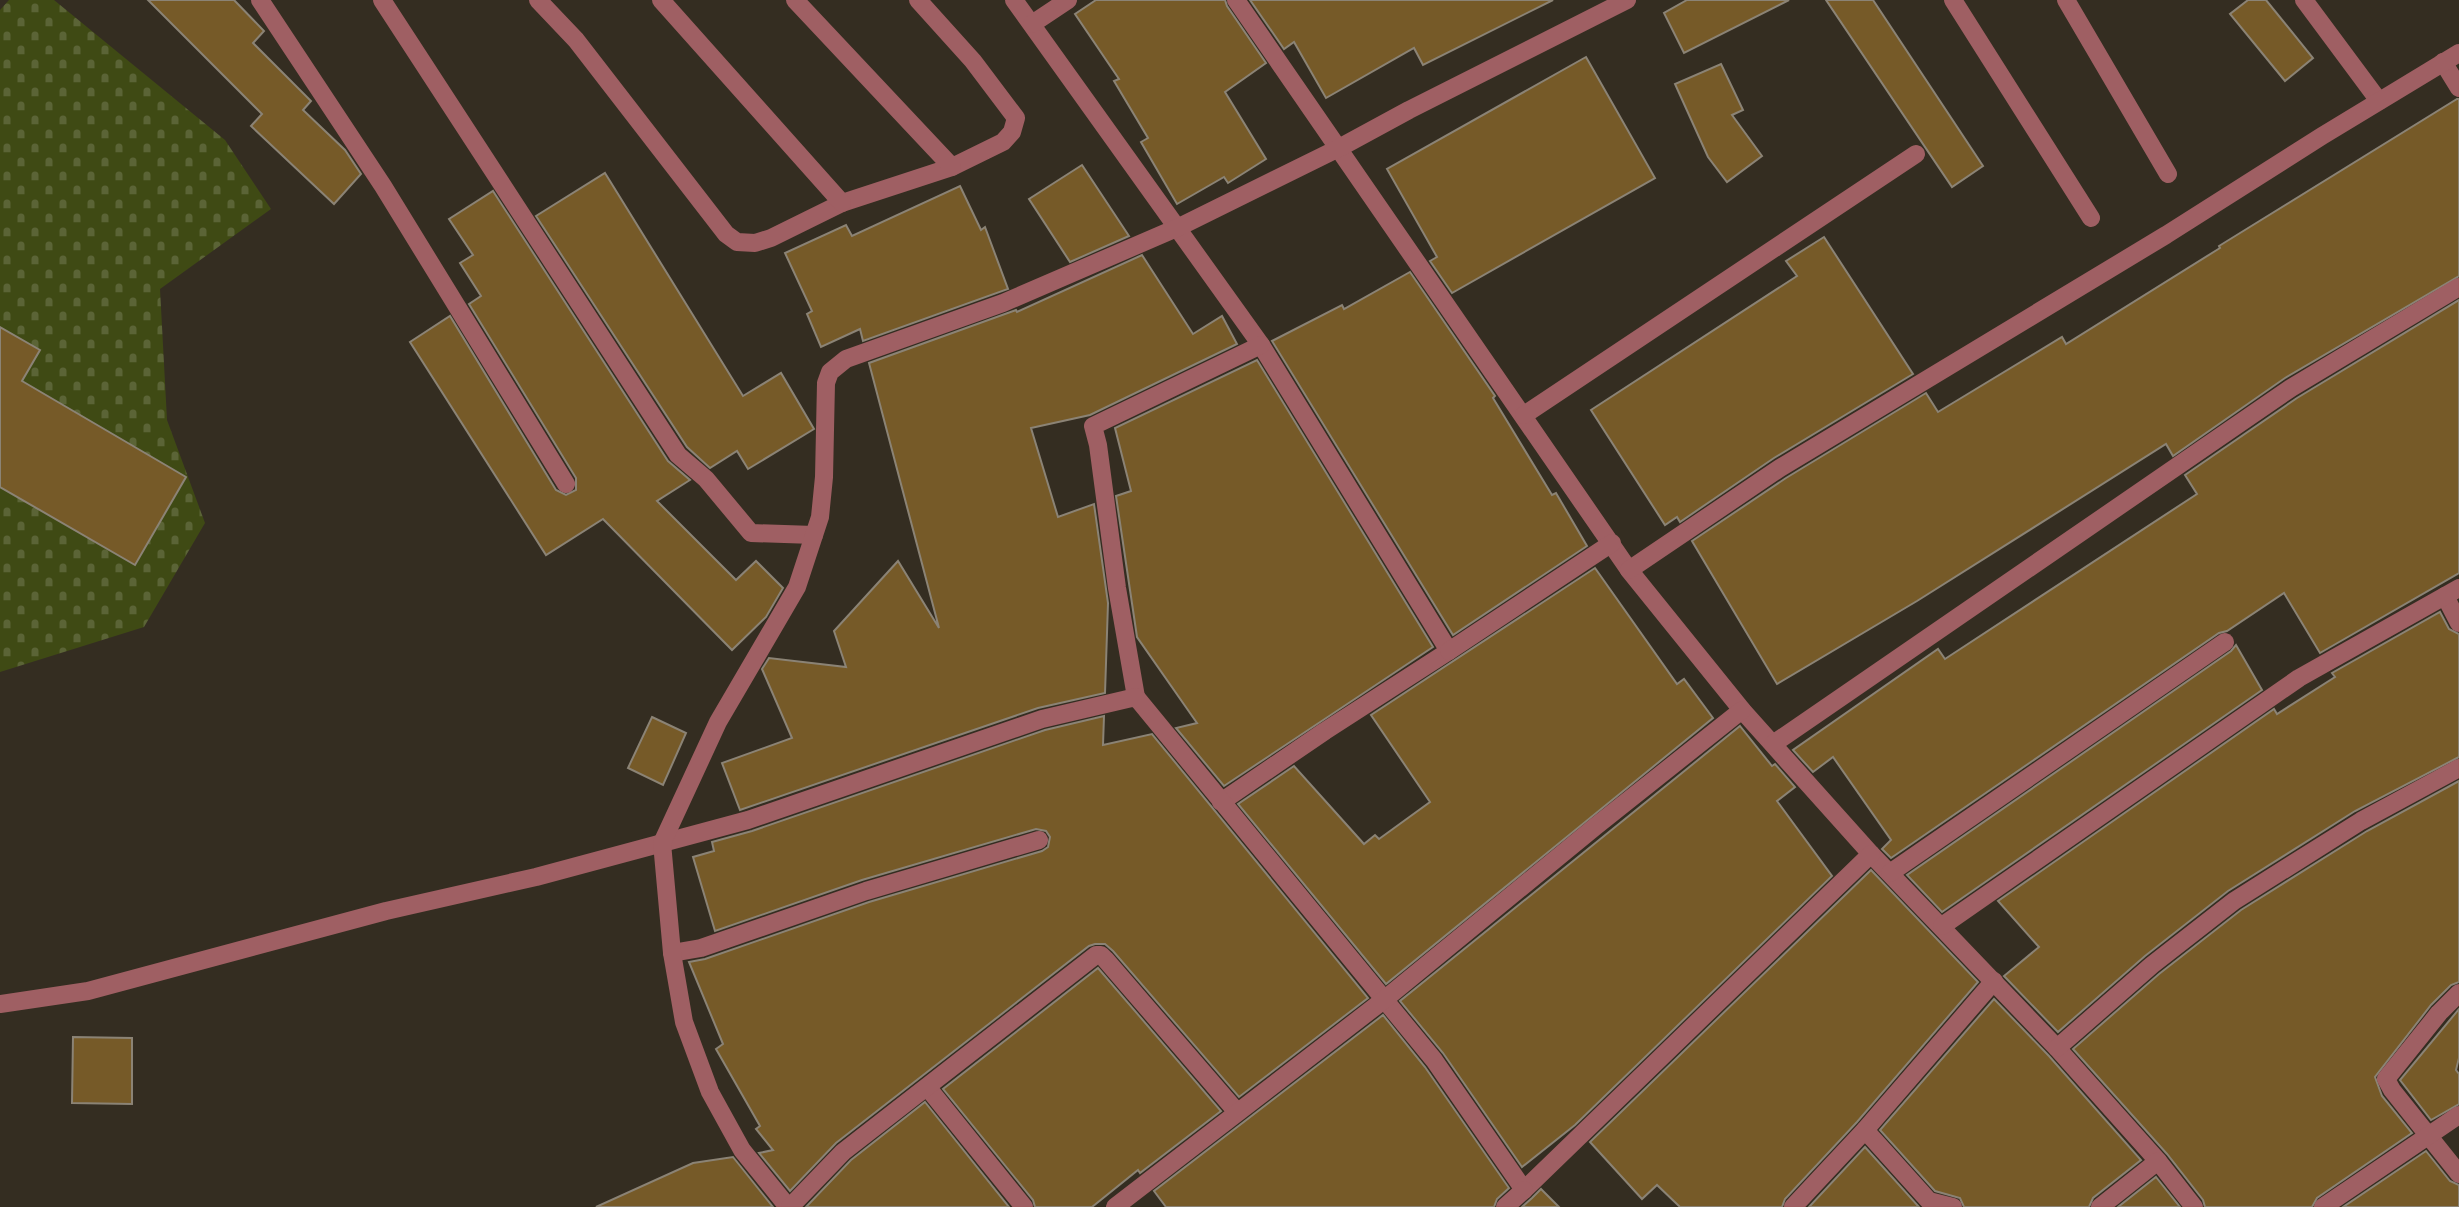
<svg xmlns="http://www.w3.org/2000/svg" width="2459" height="1207" font-family="'Source Sans 3',sans-serif">
  <style>
    .cemetery { fill: url(#cemetery-stones) }
    .building { fill: #765a28; stroke: #8b8375; stroke-width: 2 }
    .lines { fill: none; stroke-linecap: round; stroke-linejoin: round }
    .minor { stroke: #9f5f63; stroke-width: 18 }
  </style>
  <defs>
    <pattern id="cemetery-stones" width="16" height="16" patternUnits="userSpaceOnUse" patternTransform="scale(1.75)"><rect width="16" height="16" fill="#3f4a14"/><path d="M2 7V4a2 2 0 0 1 4 0v3zM10 15v-3a2 2 0 0 1 4 0v3z" fill="#5b6436"/></pattern>
  </defs>
  <rect width="100%" height="100%" fill="#342d21"/>
  <path class="cemetery" d="M9 0H54L225 140 271 209 160 289 167 420 205 523 144 627 0 672V10Z"/>
  <g class="building">
    <path d="M148 0H234L264 31 253 43 311 101 303 110 345 150 361 174 334 204 251 126 262 114Z"/>
    <path d="M1096 0H1225L1227 6 1266 63 1225 92 1266 159 1228 183 1224 177 1177 204 1141 142 1148 138 1114 81 1119 79 1075 14Z"/>
    <path d="M1250 0H1553L1423 65 1414 48 1326 98 1294 42 1284 49Z"/>
    <path d="M1687 0H1789L1684 53 1664 13Z"/>
    <path d="M1826 0H1873L1983 166 1952 187Z"/>
    <path d="M2248 0H2266L2313 58 2285 81 2230 14Z"/>
    <path d="M1586 57 1655 178 1452 293 1430 261 1437 257 1387 169Z"/>
    <path d="M1721 64 1743 110 1732 115 1762 156 1727 182 1708 157 1675 84Z"/>
    <path d="M2457 99H2459V276L2285 378 2173 456 2166 444 1917 601 1777 684 1692 541 1786 478 1926 393 1938 412 2062 337 2066 344 2220 248 2219 246Z"/>
    <path d="M1082 165 1129 236 1070 262 1029 199Z"/>
    <path d="M605 173 743 396 781 373 814 429 748 469 737 451 710 468 687 447 536 216Z"/>
    <path d="M960 186 981 230 985 227 1008 289 863 341 860 329 821 347 807 314 812 311 785 253 846 225 852 236Z"/>
    <path d="M493 191 668 461 690 480 657 501 736 580 756 561 783 588 766 617 732 650 603 519 546 555 410 342 450 316 556 490 566 495 576 490V478L469 304 481 296 460 263 473 255 449 219Z"/>
    <path d="M1824 237 1913 374 1774 458 1680 522 1677 517 1665 525 1591 410 1797 276 1786 261Z"/>
    <path d="M1142 255 1193 334 1222 316 1237 344 1090 415 1031 428 1058 517 1094 504 1108 603 1105 693 1038 708 740 810 722 763 792 738 762 669 769 658 846 667 834 631 898 561 939 628 869 363 1016 310 1017 312Z"/>
    <path d="M1410 272 1495 396 1493 398 1552 495 1556 493 1587 546 1453 635 1272 341 1342 305 1344 309Z"/>
    <path d="M2459 300V573L2320 653 2284 593 2227 631 2219 633 1891 858 1882 849 1891 840 1833 757 1813 772 1793 750 1938 649 1945 659 2197 494 2185 475 2297 398Z"/>
    <path d="M0 327 40 350 22 381 186 477 135 565 0 487Z"/>
    <path d="M1257 360 1433 647 1224 786 1176 728 1197 723 1137 637 1116 496 1131 491 1115 428Z"/>
    <path d="M1595 568 1677 684 1684 679 1713 718 1386 984 1238 804 1294 766 1364 844 1375 835 1379 839 1430 802 1371 715Z"/>
    <path d="M2440 612 2449 629 2459 634V757L2355 811 2228 891 2145 956 2058 1032 2004 976 2039 947 1998 901 2274 709 2277 714 2335 677 2332 673Z"/>
    <path d="M2236 645 2262 690 1942 912 1907 875 2231 651Z"/>
    <path d="M1104 716 1103 745 1152 734 1368 998 1239 1097 1113 951 1105 944H1095L1089 946 836 1143 790 1191 759 1153 773 1150 756 1129 760 1126 716 1049 723 1044 689 962 705 959 869 902 1042 851 1048 847 1050 837 1046 831 1036 829 862 880 715 931 693 857 714 851 712 842 752 831 1045 730Z"/>
    <path d="M652 717 686 733 663 785 628 768Z"/>
    <path d="M1740 726 1772 766 1775 764 1795 787 1777 801 1832 876 1575 1125 1522 1167 1443 1053 1400 1001Z"/>
    <path d="M2459 781V982L2451 985 2431 1005 2375 1077 2382 1096 2412 1133 2317 1198 2312 1207H2205L2203 1200 2167 1154 2073 1049 2159 974 2241 910 2367 831Z"/>
    <path d="M1871 870 1978 982 1857 1122 1785 1199 1782 1207H1680L1657 1185 1642 1199 1590 1142Z"/>
    <path d="M1098 968 1221 1111 1140 1173 1138 1170 1092 1207H1035L1033 1200 943 1089Z"/>
    <path d="M1994 999 2049 1056 2141 1160 2093 1198 2089 1207H1964L1960 1198 1935 1191 1880 1130Z"/>
    <path d="M2459 1009V1058L2456 1070 2459 1074V1104L2431 1120 2400 1080Z"/>
    <path d="M1383 1015 1425 1067 1509 1188 1497 1199 1494 1207H1166L1154 1191Z"/>
    <path d="M73 1037 132 1038V1104L72 1103Z"/>
    <path d="M925 1102 1009 1207H806L851 1160Z"/>
    <path d="M1865 1147 1919 1207H1809Z"/>
    <path d="M2426 1151 2450 1181 2459 1185V1207H2343Z"/>
    <path d="M733 1157 773 1207H596L693 1163Z"/>
    <path d="M2156 1177 2180 1207H2118Z"/>
    <path d="M1541 1189 1559 1207H1522L1532 1198Z"/>
  </g>
  <g class="lines">
    <g class="minor">
      <path d="M260 0 383 186 566 484"/>
      <path d="M382 0 678 455 706 479 751 533 814 535"/>
      <path d="M538 0 576 40 726 234 737 242 755 243 771 238 842 203 952 167 1003 142 1012 132 1016 118 973 61 918 0"/>
      <path d="M661 0 842 203"/>
      <path d="M795 0 952 167"/>
      <path d="M1014 0 1261 345 1449 651 1325 731 1221 802"/>
      <path d="M1236 0 1629 570 1742 710 1871 854 2057 1048 2158 1161 2194 1207"/>
      <path d="M1953 0 2091 218"/>
      <path d="M2066 0 2168 174"/>
      <path d="M2304 0 2379 101"/>
      <path d="M1032 24 1068 0"/>
      <path d="M2443 62 2459 88"/>
      <path d="M1524 415 1916 154"/>
      <path d="M1629 570 1780 468 2166 235 2322 136 2459 53"/>
      <path d="M2445 596 2459 623"/>
      <path d="M1449 651 1612 543"/>
      <path d="M1136 697 1117 588 1098 445 1093 426 1261 345"/>
      <path d="M1773 744 2291 388 2459 287"/>
      <path d="M1890 873 2225 642"/>
      <path d="M1942 926 2299 678 2459 588"/>
      <path d="M672 953 701 948 866 891 1039 840"/>
      <path d="M2459 993 2439 1013 2386 1079 2392 1090 2459 1174"/>
      <path d="M0 1004 88 991 386 911 536 877 748 820 1042 719 1136 697 1434 1060 1524 1190 1871 854"/>
      <path d="M2057 1048 2152 965 2234 901 2361 821 2459 768"/>
      <path d="M928 1088 1024 1207"/>
      <path d="M1865 1130 1929 1201 1953 1207"/>
      <path d="M788 1207 742 1150 710 1092 684 1022 672 953 662 843 718 722 797 587 820 517 824 477 826 383 830 372 846 359 1003 303 1179 227 1339 148 1409 110 1627 0"/>
      <path d="M790 1207 843 1152 1096 955H1101L1105 959 1237 1112"/>
      <path d="M1115 1207 1385 999 1596 826 1742 710"/>
      <path d="M1505 1207 1524 1190"/>
      <path d="M1793 1207 1865 1130 1994 981"/>
      <path d="M2100 1207 2158 1161"/>
      <path d="M2323 1207 2459 1115"/>
    </g>
  </g>
</svg>
